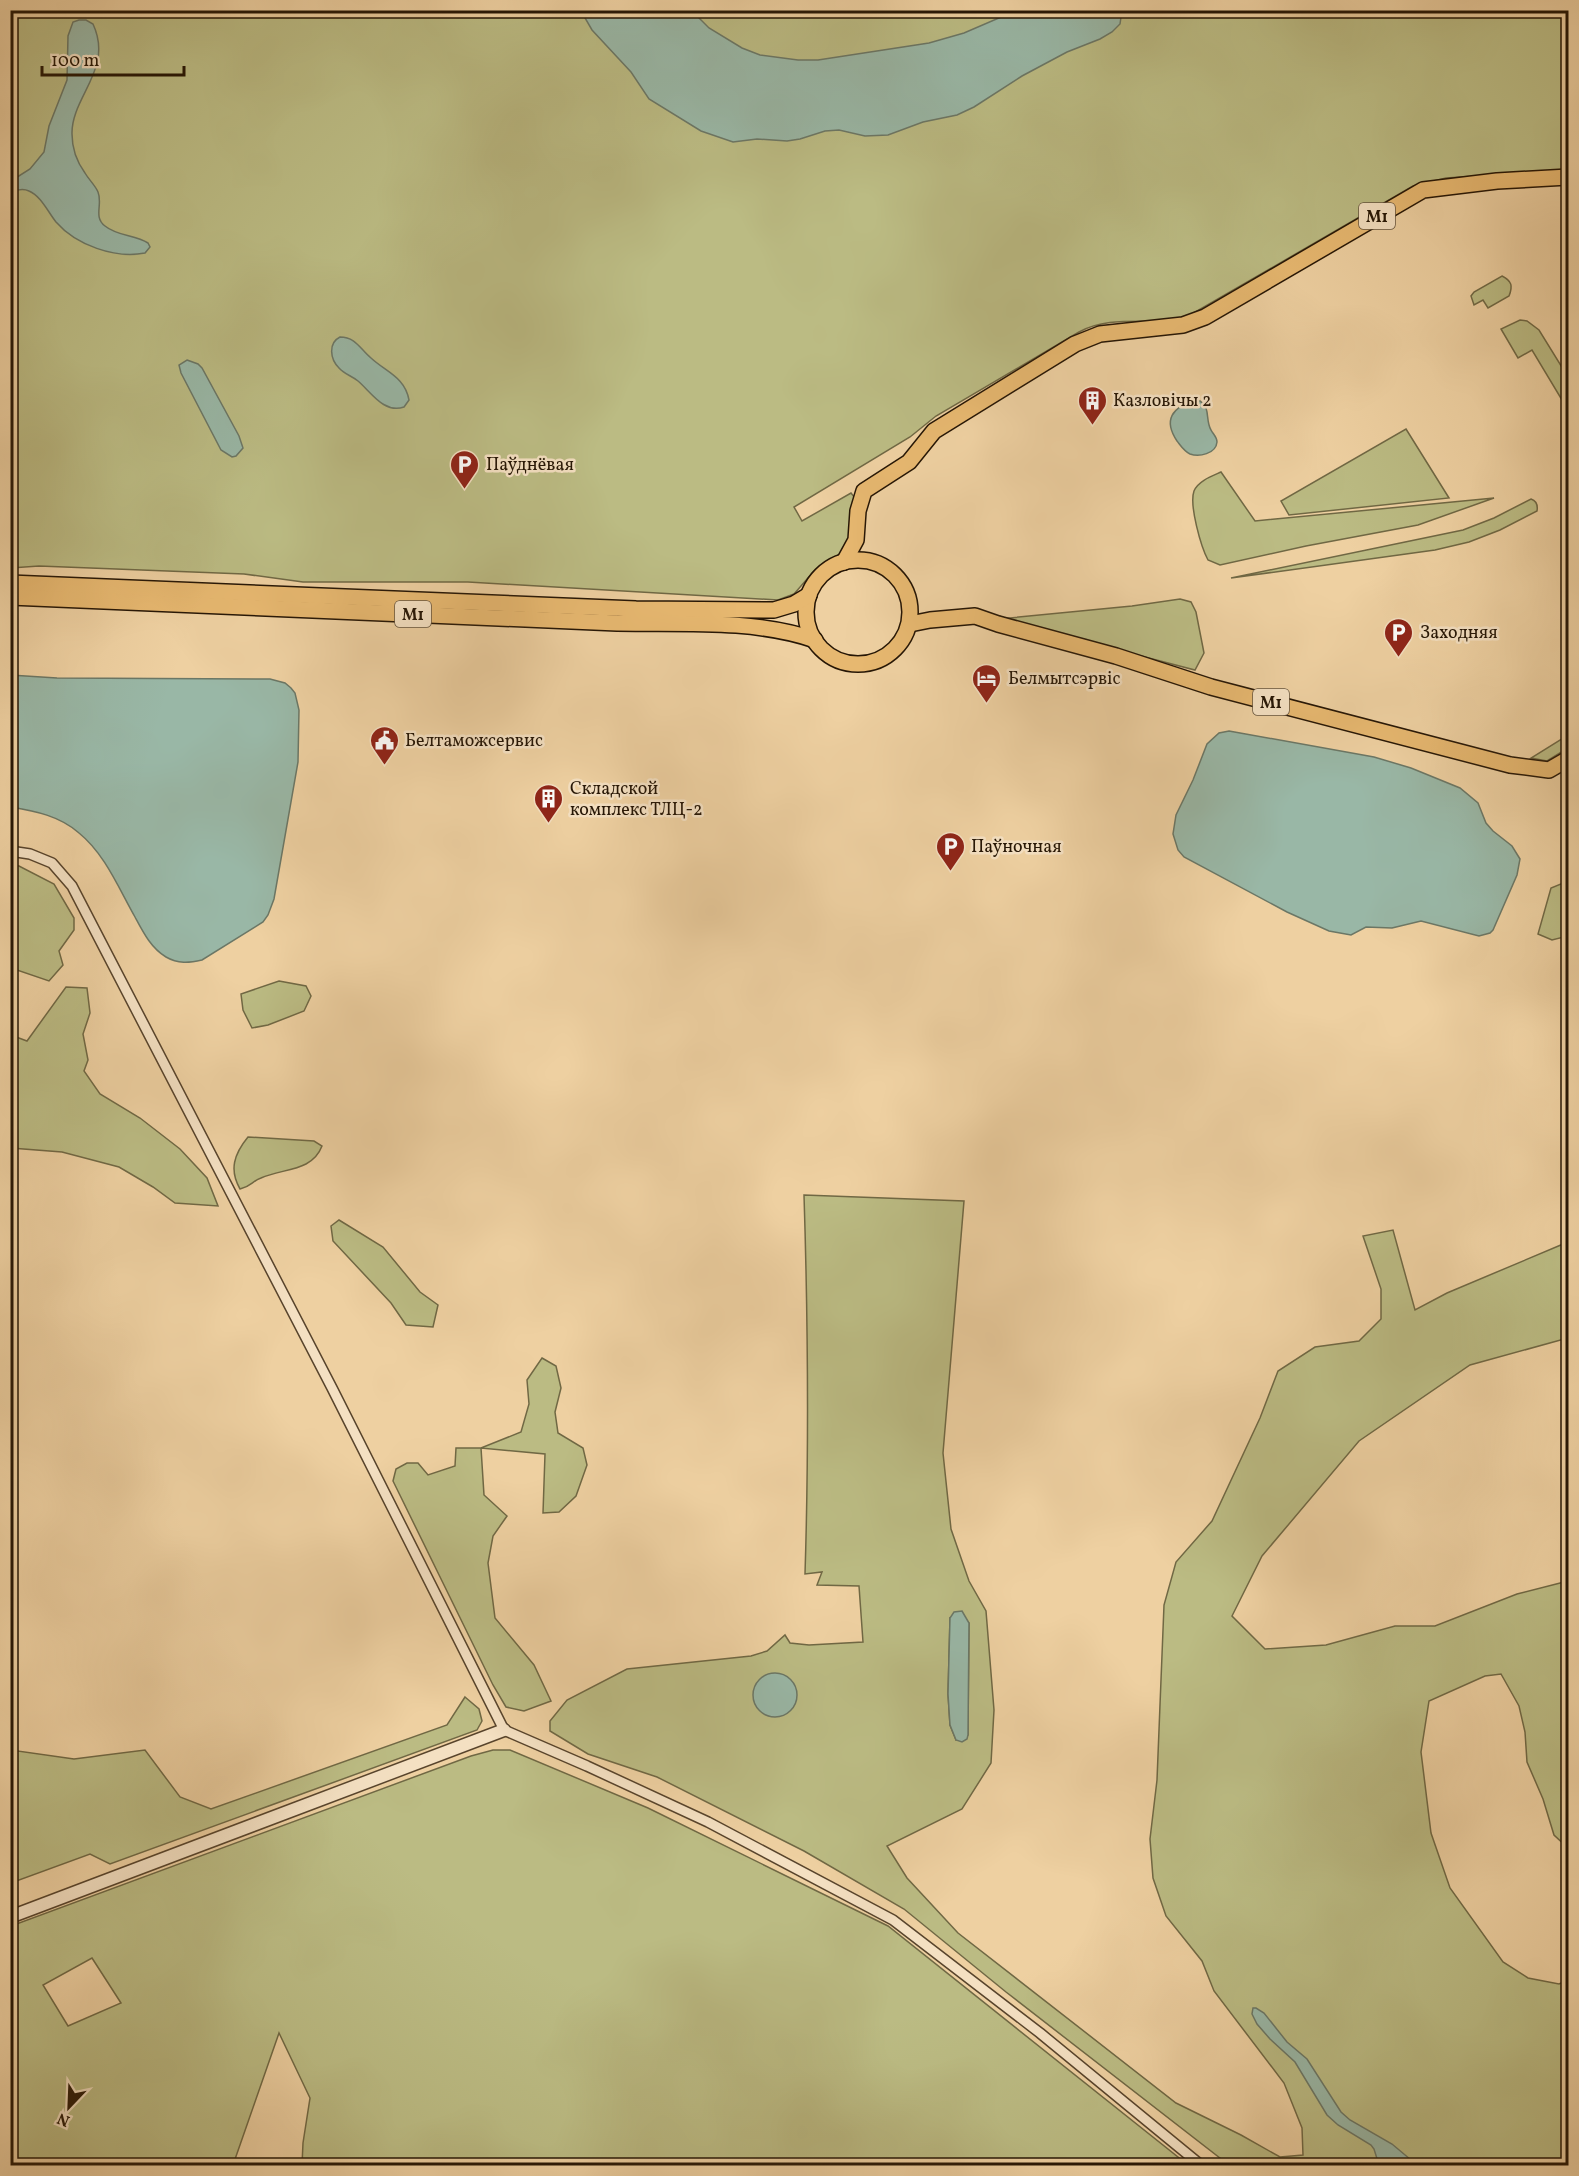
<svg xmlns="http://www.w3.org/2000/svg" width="1579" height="2176" font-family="Vollkorn,serif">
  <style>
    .green { fill: #bbbb83; stroke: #706844; stroke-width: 1.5; fill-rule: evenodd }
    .water { fill: #99b7a6; stroke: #6b7766; stroke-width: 1.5 }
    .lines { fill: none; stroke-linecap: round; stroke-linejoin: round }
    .minor-casing { stroke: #58442c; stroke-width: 12 }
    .tertiary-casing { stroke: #58442c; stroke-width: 15 }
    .trunk-casing { stroke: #261605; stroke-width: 18 }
    .minor { stroke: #f4e0c2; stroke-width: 9 }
    .tertiary { stroke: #f4e0c2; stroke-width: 12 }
    .trunk { stroke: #e7b870; stroke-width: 15 }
    .labels { text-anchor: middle; stroke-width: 5; stroke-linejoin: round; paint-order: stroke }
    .shield { fill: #f4e0c2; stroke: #64533e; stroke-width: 1.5 }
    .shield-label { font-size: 16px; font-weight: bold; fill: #261605 }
    .poi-label { font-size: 18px; fill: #261605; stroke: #f4e0c2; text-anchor: start }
  </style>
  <rect width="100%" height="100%" fill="#eed0a1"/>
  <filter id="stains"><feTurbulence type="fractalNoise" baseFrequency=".00333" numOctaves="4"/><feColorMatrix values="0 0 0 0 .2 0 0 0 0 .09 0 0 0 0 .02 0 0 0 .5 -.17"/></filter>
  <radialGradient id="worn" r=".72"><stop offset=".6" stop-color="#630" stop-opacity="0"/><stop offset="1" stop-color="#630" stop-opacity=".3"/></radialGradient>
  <g class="green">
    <path d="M10 11H1568V170L1446 178 1413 186 1185 318C1150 326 1112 314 1079 332L936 416 910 437 794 507 802 521 851 493 855 498 854 524 843 552 814 571 794 594 778 600 468 582H303L244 574 39 566 11 568Z"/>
    <path d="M1502 276C1512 281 1513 286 1509 296L1488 308 1483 300 1474 305 1471 296 1474 292Z"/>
    <path d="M1520 320 1527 321 1539 330 1568 377V410L1532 350 1518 358 1501 329Z"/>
    <path d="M1406 429 1449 498 1289 515 1281 501Z"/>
    <path d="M1221 472 1255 521 1494 498 1418 525 1306 546 1220 565 1208 560C1201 547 1189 505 1194 491 1198 481 1212 476 1221 472Z"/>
    <path d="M1531 499C1537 501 1538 505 1537 511L1500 530 1469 542 1435 550 1231 578 1463 530 1494 518Z"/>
    <path d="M1180 599 1191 602 1196 612 1204 653 1195 670 999 619 1132 606Z"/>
    <path d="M1568 735V748L1547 761 1531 758Z"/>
    <path d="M11 865 19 866 54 884 74 918V930L59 951 63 965 49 981 11 968Z"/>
    <path d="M1568 881V936L1552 940 1538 934 1551 888Z"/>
    <path d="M279 981 306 986 311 996 304 1011 268 1025 252 1028 243 1010 241 994Z"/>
    <path d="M66 987 87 988 90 1013 83 1034 88 1060 84 1071 100 1094 140 1118 180 1149 207 1178 218 1206 175 1203 153 1187 119 1167 62 1152 11 1148V1035L27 1041Z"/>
    <path d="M248 1137 314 1141 322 1146C312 1172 283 1168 261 1178 252 1181 252 1186 240 1189 229 1170 234 1154 248 1137Z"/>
    <path d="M804 1195 964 1201 943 1453 951 1529 969 1581 986 1611 994 1710 991 1763 962 1809 887 1846 907 1878 958 1933 1176 2103 1241 2135 1280 2157 1303 2155 1302 2128 1284 2083 1214 1991 1202 1961 1166 1916 1153 1878 1150 1839 1157 1780 1164 1605 1176 1562 1212 1521 1260 1418 1278 1371 1315 1347 1359 1341 1381 1319V1289L1363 1236 1393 1230 1415 1310 1447 1293 1568 1242V1338L1470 1365 1359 1441 1262 1556 1232 1616 1265 1649 1326 1645 1395 1626H1435L1517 1594 1568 1581V1848L1554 1835 1543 1799 1527 1762 1525 1732 1519 1706 1501 1674 1485 1676 1429 1701 1421 1752 1431 1833 1450 1888 1503 1962 1528 1978 1559 1984 1568 1980V2165H1229L1006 1992 904 1909 804 1851 657 1777 588 1754 550 1731V1721L567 1700 627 1669 751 1656 767 1651 785 1635 790 1643 809 1645 863 1642 859 1586 817 1585 822 1572 805 1574C809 1448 808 1322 804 1195ZM950 1618 969 1623 968 1735 956 1740 950 1725 948 1694Z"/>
    <path d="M339 1220 383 1247 420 1292 438 1305 433 1327 406 1325 391 1303 333 1241 331 1226Z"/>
    <path d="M542 1358 556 1366 561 1388 555 1412 558 1433 583 1448 587 1465 576 1496 559 1512 543 1513 545 1454 481 1448 484 1495 507 1516 493 1536 488 1563 495 1618 534 1665 551 1701 524 1711 506 1707 493 1685 393 1481 396 1469 407 1463H418L428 1475 455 1466 456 1448H481L521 1432 529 1404 527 1380Z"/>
    <path d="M465 1697 479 1709 482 1721 477 1730 110 1864 90 1854 11 1883V1750L74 1759 145 1750 180 1797 211 1809 447 1725Z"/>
    <path d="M493 1750H510L648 1808 888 1926 1188 2165H302L303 2143 310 2098 279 2033 233 2165H11V1926L471 1756ZM92 1958 121 2003 68 2026 43 1985Z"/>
  </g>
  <g class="water">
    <path d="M1122 10 1120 24 1112 32 1100 39 1067 52 1022 76 974 107 957 115 923 122 888 135 865 136 839 130 825 131 800 139 787 141 757 139 733 142 701 131 649 99 631 72 592 30 581 11H692L709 28 742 48 760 55 798 60H818L929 43 964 33 1015 11Z"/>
    <path d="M79 20H86L93 24C114 69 71 97 72 134 72 148 77 162 85 173 89 180 95 185 98 192 103 204 93 217 105 226 117 236 135 235 148 243L150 247 145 253C115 259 76 245 56 222 48 212 41 196 29 191 23 188 16 190 11 192V181L30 169 44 152 49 126 67 80 68 36 73 22Z"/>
    <path d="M340 337C356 337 360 349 371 358 386 372 405 377 409 400L404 407C384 414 371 392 358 381 352 376 344 374 339 368 330 359 328 343 340 337Z"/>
    <path d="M187 360 198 364 202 368 239 436 243 448 236 456 232 457 221 450 181 373 179 365Z"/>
    <path d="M1195 401H1200C1211 408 1205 420 1211 430 1213 434 1217 437 1217 442 1216 454 1199 457 1190 454 1184 451 1181 446 1177 441 1163 420 1172 407 1195 401Z"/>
    <path d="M10 675 57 678 270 679 285 683 291 688 295 693 299 710 298 762 274 899 268 915 263 922 202 960C189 963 178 964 166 957 151 948 143 932 135 917 119 889 105 854 79 833 60 816 35 811 11 807Z"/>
    <path d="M1229 731 1374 757 1411 768 1460 788 1478 803 1486 823 1493 831 1512 846 1520 859 1517 875 1493 930 1490 933 1479 936 1421 921 1392 928 1366 927 1351 935 1329 931 1287 912 1184 857 1178 850 1173 834 1176 815 1193 780 1207 744 1219 733Z"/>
    <path d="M962 1611 969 1623 968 1735 967 1739 962 1742 956 1740 950 1725 948 1694 950 1618 954 1612Z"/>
    <circle cx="775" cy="1695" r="22"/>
    <path d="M1253 2008H1256L1264 2013 1287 2042 1307 2059 1341 2112 1350 2120 1392 2144 1417 2165H1379L1374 2149 1371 2145 1338 2125 1327 2115 1295 2062 1270 2039 1257 2024 1252 2014Z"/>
  </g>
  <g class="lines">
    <defs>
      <path id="minor" d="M10 851 30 854 52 863 72 886 332 1388 504 1730 587 1766 708 1822 893 1920 1040 2033 1202 2166"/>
      <path id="tertiary" d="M10 1917 504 1730"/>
      <g id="trunk">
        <circle cx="858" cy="612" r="52"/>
        <path d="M844 562 856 540 858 511 864 491 909 462 934 431 1075 344 1100 334 1183 325 1205 317 1423 190 1497 181 1568 177"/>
        <path d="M10 583 636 609 774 610 794 604 809 595"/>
        <path d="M10 597 617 623C679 624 756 619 815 640"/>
        <path d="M910 624 930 620 975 616 998 624 1116 656 1211 687 1510 765 1549 770 1568 759"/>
      </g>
    </defs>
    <use href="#minor" class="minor-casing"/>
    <use href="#tertiary" class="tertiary-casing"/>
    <use href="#trunk" class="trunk-casing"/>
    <use href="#minor" class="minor"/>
    <use href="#tertiary" class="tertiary"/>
    <use href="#trunk" class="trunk"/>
  </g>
  <defs>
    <symbol id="building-pin" viewBox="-11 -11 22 30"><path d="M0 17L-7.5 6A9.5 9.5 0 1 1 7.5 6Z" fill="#8f2418" stroke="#f4e0c2"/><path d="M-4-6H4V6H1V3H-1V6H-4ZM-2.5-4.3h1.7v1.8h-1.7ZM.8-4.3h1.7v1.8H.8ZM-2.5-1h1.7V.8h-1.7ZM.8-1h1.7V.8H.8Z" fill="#fff"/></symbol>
    <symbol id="parking-pin" viewBox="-11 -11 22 30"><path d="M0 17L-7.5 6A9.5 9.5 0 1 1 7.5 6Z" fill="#8f2418" stroke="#f4e0c2"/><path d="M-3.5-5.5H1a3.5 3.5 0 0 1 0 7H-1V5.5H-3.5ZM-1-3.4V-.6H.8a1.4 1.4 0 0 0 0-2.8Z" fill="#fff"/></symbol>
    <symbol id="hotel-pin" viewBox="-11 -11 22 30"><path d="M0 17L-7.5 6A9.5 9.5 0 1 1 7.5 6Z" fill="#8f2418" stroke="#f4e0c2"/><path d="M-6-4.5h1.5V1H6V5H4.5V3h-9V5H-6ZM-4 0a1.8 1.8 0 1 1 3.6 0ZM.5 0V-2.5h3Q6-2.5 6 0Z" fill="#fff"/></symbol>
    <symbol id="civic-pin" viewBox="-11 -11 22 30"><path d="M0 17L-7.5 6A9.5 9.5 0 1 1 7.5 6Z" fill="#8f2418" stroke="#f4e0c2"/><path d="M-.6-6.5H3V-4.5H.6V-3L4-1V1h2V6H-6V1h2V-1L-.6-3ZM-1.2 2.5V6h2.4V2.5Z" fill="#fff"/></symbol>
  </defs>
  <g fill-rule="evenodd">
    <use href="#building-pin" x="1076" y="384" width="33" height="45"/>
    <use href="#parking-pin" x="448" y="448" width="33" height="45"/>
    <use href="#parking-pin" x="1382" y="616" width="33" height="45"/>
    <use href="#hotel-pin" x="970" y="662" width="33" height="45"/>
    <use href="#civic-pin" x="368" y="724" width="33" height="45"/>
    <use href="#building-pin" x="532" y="782" width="33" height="45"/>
    <use href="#parking-pin" x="934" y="830" width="33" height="45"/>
  </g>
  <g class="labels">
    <g class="shield">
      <rect x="1359" y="203" width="36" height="26" rx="4.5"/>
      <rect x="395" y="601" width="36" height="26" rx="4.5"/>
      <rect x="1253" y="689" width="36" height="26" rx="4.5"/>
    </g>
    <g class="shield-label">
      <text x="1377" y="222">М1</text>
      <text x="413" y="620">М1</text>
      <text x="1271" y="708">М1</text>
    </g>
    <g class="poi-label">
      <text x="1113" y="406">Казловічы 2</text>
      <text x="486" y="470">Паўднёвая</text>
      <text x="1420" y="638">Заходняя</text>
      <text x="1008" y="684">Белмытсэрвіс</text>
      <text x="405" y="746">Белтаможсервис</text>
      <text x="570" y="794">Складской<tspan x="570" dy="21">комплекс ТЛЦ-2</tspan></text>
      <text x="971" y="852">Паўночная</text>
    </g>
  </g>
  <rect width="1579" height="2176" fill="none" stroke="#eed0a1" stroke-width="36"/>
  <rect x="12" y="12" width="1555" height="2152" fill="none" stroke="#261605" stroke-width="3"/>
  <rect x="18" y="18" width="1543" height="2140" fill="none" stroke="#261605" stroke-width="1.5"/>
  <g transform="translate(69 2107) rotate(203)" stroke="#f4e0c2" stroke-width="4.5" paint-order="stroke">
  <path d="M0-4.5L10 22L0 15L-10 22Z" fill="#261605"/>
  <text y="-9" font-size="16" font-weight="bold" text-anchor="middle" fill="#261605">N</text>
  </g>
  <path d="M42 66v9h142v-9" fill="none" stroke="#261605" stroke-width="3"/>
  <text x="51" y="66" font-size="18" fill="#261605" stroke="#f4e0c2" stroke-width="4.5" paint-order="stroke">100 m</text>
  <rect width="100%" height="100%" filter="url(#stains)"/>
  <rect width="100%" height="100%" fill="url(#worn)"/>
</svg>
